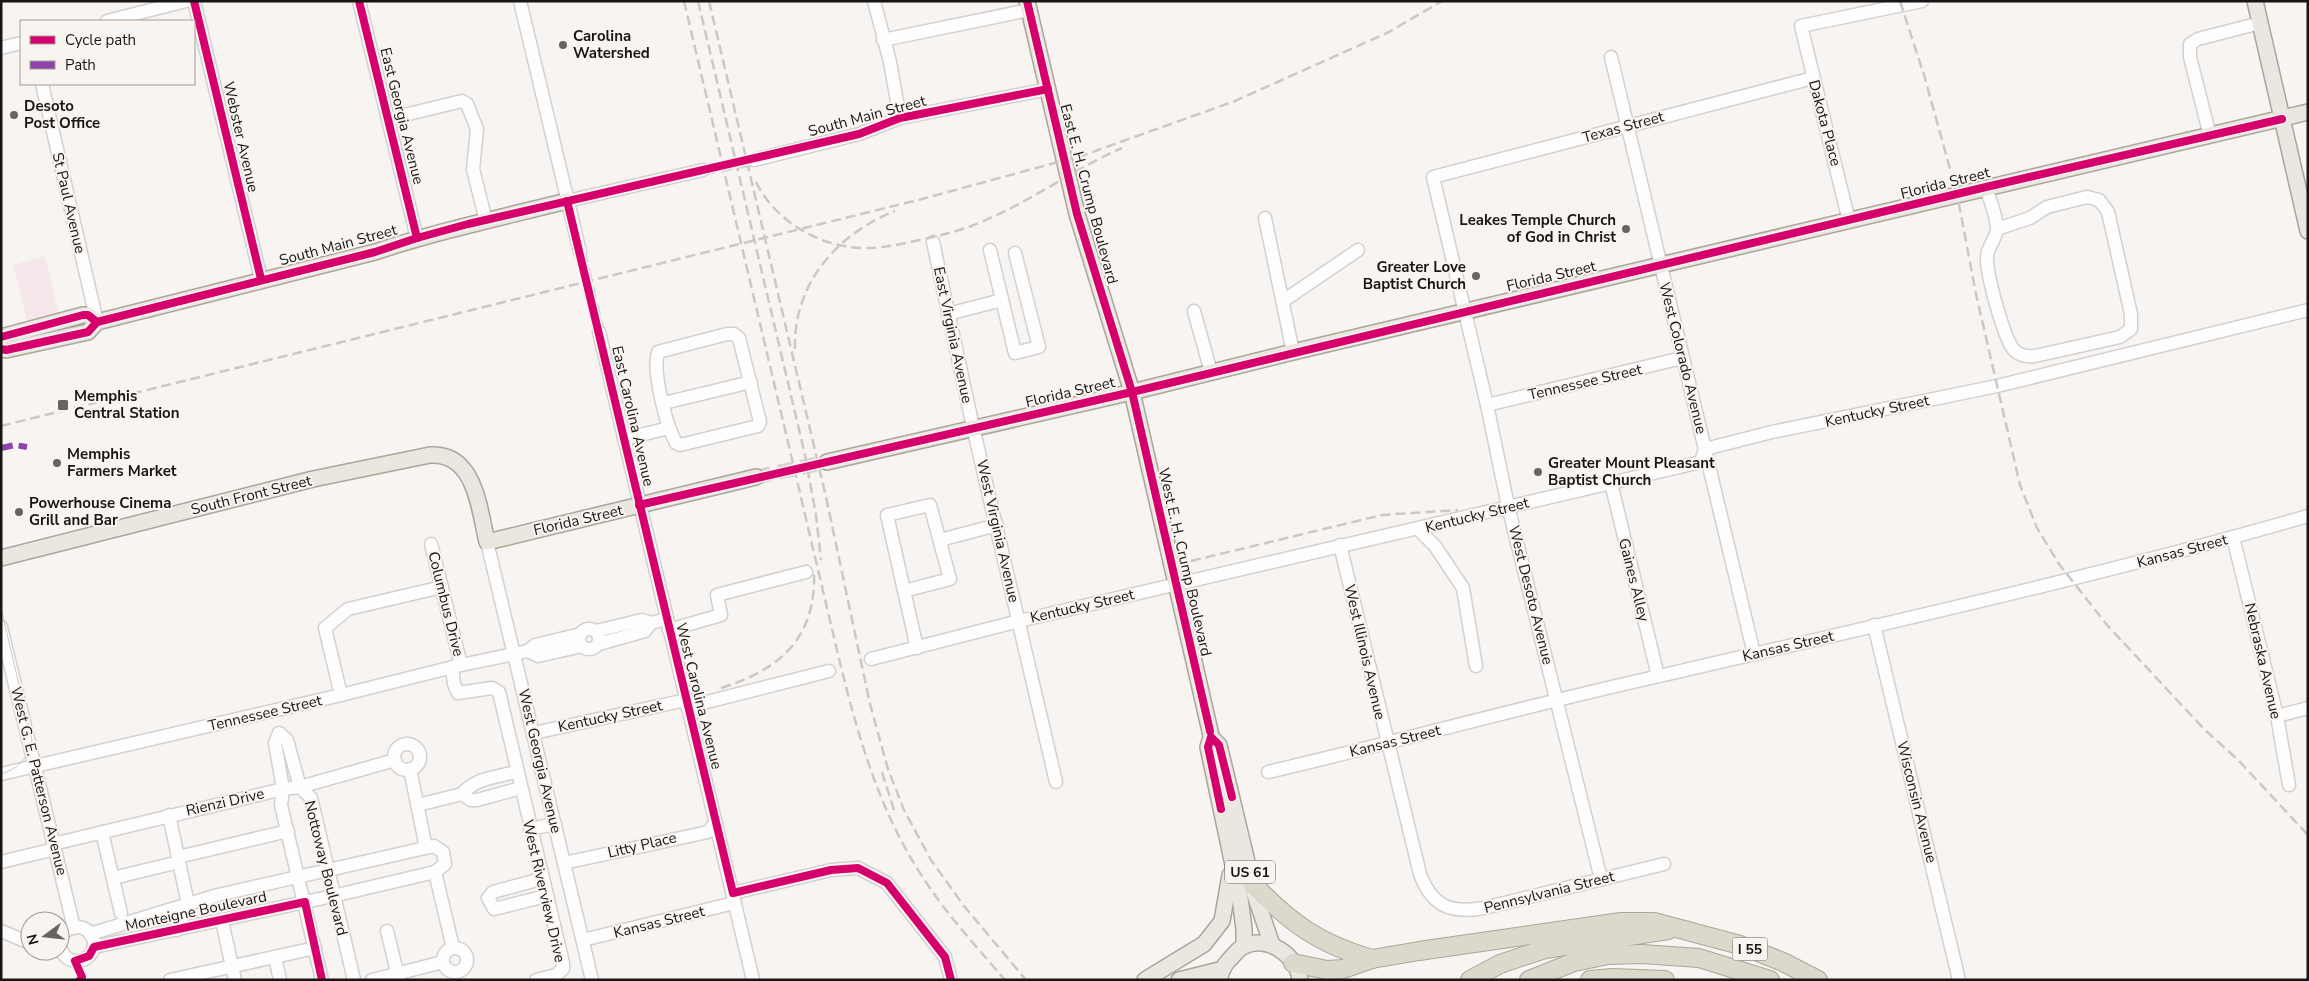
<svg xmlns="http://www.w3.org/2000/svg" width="2309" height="981" font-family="'Nunito Sans',sans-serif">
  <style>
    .green { fill: #f6e7eb }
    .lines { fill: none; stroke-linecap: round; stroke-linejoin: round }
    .minor-tunnel { stroke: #d6d3d1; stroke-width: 12; stroke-dasharray: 12 6; stroke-linecap: butt }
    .major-tunnel { stroke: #d6d3d1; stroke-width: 15; stroke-dasharray: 15 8; stroke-linecap: butt }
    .minor-casing { stroke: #d3d1d0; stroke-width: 15 }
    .major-casing { stroke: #aba699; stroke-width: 18 }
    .highway-casing { stroke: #aba699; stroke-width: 20 }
    .minor { stroke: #fefdfd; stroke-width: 12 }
    .major { stroke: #e9e7e0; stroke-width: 15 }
    .highway { stroke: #dcd8cc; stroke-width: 18 }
    .tram { stroke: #c9c9c8; stroke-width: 1 }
    .rail { stroke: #c9c9c8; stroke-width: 2.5; stroke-dasharray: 10 5; stroke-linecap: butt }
    .quiet { stroke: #8e44ad; stroke-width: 6; stroke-dasharray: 12 6; stroke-linecap: butt }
    .cycleway-casing { stroke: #f9f4f0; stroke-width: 11 }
    .cycleway { stroke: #d6006c; stroke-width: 8 }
    .poi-dot { fill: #666462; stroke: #f9f4f0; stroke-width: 2 }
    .labels { text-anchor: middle; stroke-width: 4; stroke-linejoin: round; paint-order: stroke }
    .shield { fill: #f9f4f0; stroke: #5c5957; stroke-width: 1 }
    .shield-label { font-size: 14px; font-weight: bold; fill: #181615 }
    .poi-label { font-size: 15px; font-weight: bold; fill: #181615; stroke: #f9f4f0; text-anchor: start }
    .street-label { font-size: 15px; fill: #181615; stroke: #f9f4f0 }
  </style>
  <rect width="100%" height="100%" fill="#f7f4f2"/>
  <path class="green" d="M45 256 59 314 27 321 13 265Z"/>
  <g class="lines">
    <g class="minor-tunnel">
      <path d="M703 170 754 160"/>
      <path d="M580 252 599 332"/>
    </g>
    <path class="major-tunnel" d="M756 477 827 462"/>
    <defs>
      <g id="minor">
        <path d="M194 1 261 279"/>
        <path d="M359 1 417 238"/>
        <path d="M520 1 580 252"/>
        <path d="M874 1 890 62 900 118"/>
        <path d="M107 21 186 1"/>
        <path d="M883 40 1029 10"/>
        <path d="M1 48 21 43"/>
        <path d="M1611 57 1754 654"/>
        <path d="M42 84 97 322"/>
        <path d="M388 119 462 101 467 104 477 129 473 169 486 221"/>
        <path d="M2210 136 2190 57V44L2198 39 2260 23"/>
        <path d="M754 160 859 134 900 118 1048 89"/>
        <path d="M1986 187C1989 198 1997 217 1997 228 1997 238 1987 247 1987 257 1986 273 2004 339 2014 350 2020 356 2027 357 2035 356L2120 337 2131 329V314L2108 212 2099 200 2087 197 2047 207 2030 218 1997 229"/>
        <path d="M567 201 703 170"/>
        <path d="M1265 218 1293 352"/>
        <path d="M1849 221 1801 26 1922 1"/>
        <path d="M933 242 973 427 1056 782"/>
        <path d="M990 250 1015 353 1039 347 1015 253"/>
        <path d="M1283 301 1358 250"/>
        <path d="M1194 311 1211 372"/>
        <path d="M948 314 1002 300"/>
        <path d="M599 332 753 980"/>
        <path d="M727 334H734L739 338 760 422 758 426 680 445 676 443C666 425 652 371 658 352Z"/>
        <path d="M664 403 751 382"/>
        <path d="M1487 405 1682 358"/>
        <path d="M624 439 669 428"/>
        <path d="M1611 483 1658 676"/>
        <path d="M1418 529 1435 546 1463 588 1476 666"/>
        <path d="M2233 537 2277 716 2289 785"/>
        <path d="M940 540 997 525"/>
        <path d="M487 542 592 980"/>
        <path d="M431 544 461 665"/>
        <path d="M1340 545 1420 874C1432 906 1450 914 1484 908L1664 864"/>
        <path d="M904 591 950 579 930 505 887 515 917 648"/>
        <path d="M1874 625 1959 980"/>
        <path d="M1 627 74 928"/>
        <circle cx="589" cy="639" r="10"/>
        <path d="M669 630 721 615 717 595 806 572"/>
        <path d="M596 631 642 620 651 623 667 619"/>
        <path d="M599 644 645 631 651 623"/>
        <path d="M528 651 535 645 581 634"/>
        <path d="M871 659 1019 621 1701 462 1705 449 1772 432 1997 386 2308 310"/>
        <path d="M452 667 454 684 458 693 492 688 499 692 563 963V969L556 975 536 980"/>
        <path d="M341 695 325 628 348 609 442 587"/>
        <path d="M687 707 829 671"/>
        <path d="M2277 716 2308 708"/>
        <path d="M534 733 686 700"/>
        <circle cx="407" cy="757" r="13"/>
        <path d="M410 769 426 848"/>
        <path d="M1268 772C1397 742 1525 706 1655 677 1873 626 2092 578 2308 516"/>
        <path d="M1 774 341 695 461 665 528 651 538 656 582 646"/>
        <path d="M462 794C475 778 497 777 516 772"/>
        <path d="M418 805 462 794 471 800H477L521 788"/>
        <path d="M169 815 188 904 177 930"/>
        <path d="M530 829 555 824"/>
        <path d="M102 832 121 913"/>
        <path d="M53 844 283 789 300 787 395 760"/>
        <path d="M178 857 288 831"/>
        <path d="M1 862 55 849"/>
        <path d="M564 863 708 832 716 822"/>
        <path d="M435 872 453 948"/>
        <path d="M113 878 179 862"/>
        <path d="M541 879 493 892 488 898 494 909 546 896"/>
        <path d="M1601 879 1508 506 1487 405 1433 177 1813 78"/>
        <path d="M733 893 831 870 858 868 887 883 945 957 951 980"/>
        <path d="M222 921 235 980"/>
        <circle cx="77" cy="944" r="17"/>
        <path d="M1 931 30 943"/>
        <path d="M387 931 399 980"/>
        <path d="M90 934 218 895 434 846 443 852 445 864 435 872 333 896 94 947"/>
        <path d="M583 940 734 903"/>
        <circle cx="455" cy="960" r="12"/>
        <path d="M275 957 280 980"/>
        <path d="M170 980 315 948"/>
        <path d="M322 980 281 805 283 789 275 743 279 733 287 740 300 787 311 798 354 980"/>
        <path d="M372 980 443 962"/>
      </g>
      <g id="major">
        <path d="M1027 1 1077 214 1132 392 1210 731 1211 737 1208 747 1240 898 1244 929V946"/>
        <path d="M2255 1 2308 231"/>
        <path d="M1 337 83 315H88L97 322"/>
        <path d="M1 349 6 350 88 332 97 322 375 252C438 231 503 217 567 201"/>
        <path d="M827 462 1132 392 1293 352 2308 112"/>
        <path d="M1 558 313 479 430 455C475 452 479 508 487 542L756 477"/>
        <path d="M1211 737 1219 745 1255 895 1272 945"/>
        <path d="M1145 980 1204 944 1222 921 1230 875"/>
        <path d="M1179 980 1223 969"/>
        <path d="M1220 980C1220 972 1224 965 1230 959 1234 955 1239 948 1244 946 1268 935 1298 956 1300 980"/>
      </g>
      <g id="highway">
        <path d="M1252 883C1290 923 1319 944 1372 959"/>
        <path d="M1293 963 1327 970 1343 969 1372 959 1419 951 1621 922H1654L1740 945 1783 962 1818 980"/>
        <path d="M1470 980 1500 964 1545 949 1668 930"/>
        <path d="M1529 980 1574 962 1608 955 1642 954 1699 958 1770 980"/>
        <path d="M1590 980 1612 978 1665 980"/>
      </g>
    </defs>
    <use href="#minor" class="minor-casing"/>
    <use href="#major" class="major-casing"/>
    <use href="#highway" class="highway-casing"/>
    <use href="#minor" class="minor"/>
    <use href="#major" class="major"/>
    <use href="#highway" class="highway"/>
    <g class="tram">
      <path d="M11 341 28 333 81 320"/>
      <path d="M1 345 30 341 83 329"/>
      <path d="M1 608 32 740C29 758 18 769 1 774"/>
    </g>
    <g class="rail">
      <path d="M684 1 836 646C855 726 877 809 924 879 947 915 977 947 1005 980"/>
      <path d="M698 1 805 455 816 515 821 560"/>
      <path d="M709 1 826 497 870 704 888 769 904 810 931 860 964 906 1026 980"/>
      <path d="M1900 1 1924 75 1957 194 1976 294 2020 485 2037 528 2059 564 2107 625 2204 729 2239 761 2308 835"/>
      <path d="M756 182C776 223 823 249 868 248 888 248 909 242 929 238 950 233 970 228 990 218 1036 198 1076 168 1122 148"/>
      <path d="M795 349C793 284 837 234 895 211"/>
      <path d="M1 426 922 199 1084 155 1235 101 1389 32 1442 1"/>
      <path d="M1191 561 1382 515 1458 510"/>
      <path d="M721 688C779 670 816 639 814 573"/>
      <path d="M882 772 894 810"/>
    </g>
    <path class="quiet" d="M1 448 15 445 27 447"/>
    <defs>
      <g id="cycleway">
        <path d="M194 1 261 279"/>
        <path d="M359 1 417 238"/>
        <path d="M1027 1 1077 214 1132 392 1210 731"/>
        <path d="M567 201 733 893 831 870 858 868 887 883 945 957 951 980"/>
        <path d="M1 337 83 315H88L97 322"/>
        <path d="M1 349 6 350 88 332 97 322 375 252 417 238 468 224 859 134 900 118 1048 89"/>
        <path d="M639 505 1132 392 1986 187 2282 119"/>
        <path d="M1221 809 1208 747 1211 737 1219 745 1232 797"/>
        <path d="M80 980 82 977 75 961 89 956 94 947 305 902 322 980"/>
      </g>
    </defs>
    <use href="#cycleway" class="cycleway-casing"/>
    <use href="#cycleway" class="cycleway"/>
  </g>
  <g class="poi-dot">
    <circle cx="563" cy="45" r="5"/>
    <circle cx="14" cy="115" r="5"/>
    <circle cx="1626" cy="229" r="5"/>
    <circle cx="1476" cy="276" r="5"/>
    <rect x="57" y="399" width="12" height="12" rx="2.5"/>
    <circle cx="57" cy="463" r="5"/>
    <circle cx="1538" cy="472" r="5"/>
    <circle cx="19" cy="512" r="5"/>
  </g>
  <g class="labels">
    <g class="shield">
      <rect x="1225" y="860.5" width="50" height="23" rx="4"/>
      <rect x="1732.5" y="937.5" width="35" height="23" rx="4"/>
    </g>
    <g class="shield-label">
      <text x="1250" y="877">US 61</text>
      <text x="1750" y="954">I 55</text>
    </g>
    <g class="poi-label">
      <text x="573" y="41">Carolina<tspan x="573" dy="17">Watershed</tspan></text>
      <text x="24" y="111">Desoto<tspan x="24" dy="17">Post Office</tspan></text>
      <text x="1616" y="225" text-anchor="end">Leakes Temple Church<tspan x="1616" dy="17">of God in Christ</tspan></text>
      <text x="1466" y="272" text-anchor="end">Greater Love<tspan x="1466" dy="17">Baptist Church</tspan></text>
      <text x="74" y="401">Memphis<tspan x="74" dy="17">Central Station</tspan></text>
      <text x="67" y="459">Memphis<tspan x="67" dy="17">Farmers Market</tspan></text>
      <text x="1548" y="468">Greater Mount Pleasant<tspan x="1548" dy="17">Baptist Church</tspan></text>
      <text x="29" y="508">Powerhouse Cinema<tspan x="29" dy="17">Grill and Bar</tspan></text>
    </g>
    <g class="street-label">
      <text transform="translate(402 116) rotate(76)" y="5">East Georgia Avenue</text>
      <text transform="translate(867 116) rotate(-15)" y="5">South Main Street</text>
      <text transform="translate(1825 123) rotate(75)" y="5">Dakota Place</text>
      <text transform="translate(1623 127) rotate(-15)" y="5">Texas Street</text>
      <text transform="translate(241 137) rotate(77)" y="5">Webster Avenue</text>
      <text transform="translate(1945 183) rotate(-14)" y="5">Florida Street</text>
      <text transform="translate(1089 194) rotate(75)" y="5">East E. H. Crump Boulevard</text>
      <text transform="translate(69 203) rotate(77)" y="5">St Paul Avenue</text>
      <text transform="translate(338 245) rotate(-15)" y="5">South Main Street</text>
      <text transform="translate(1551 276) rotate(-13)" y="5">Florida Street</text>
      <text transform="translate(953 335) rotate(78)" y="5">East Virginia Avenue</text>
      <text transform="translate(1683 358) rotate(76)" y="5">West Colorado Avenue</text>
      <text transform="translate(1585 382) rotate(-13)" y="5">Tennessee Street</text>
      <text transform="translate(1070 392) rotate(-13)" y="5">Florida Street</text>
      <text transform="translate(1877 411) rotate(-12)" y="5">Kentucky Street</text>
      <text transform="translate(633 416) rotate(77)" y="5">East Carolina Avenue</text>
      <text transform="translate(251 495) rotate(-14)" y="5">South Front Street</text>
      <text transform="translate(1477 515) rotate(-14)" y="5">Kentucky Street</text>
      <text transform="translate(578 520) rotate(-13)" y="5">Florida Street</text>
      <text transform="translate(998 531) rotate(77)" y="5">West Virginia Avenue</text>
      <text transform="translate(2182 551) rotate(-15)" y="5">Kansas Street</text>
      <text transform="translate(1185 562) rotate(77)" y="5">West E. H. Crump Boulevard</text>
      <text transform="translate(1634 580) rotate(76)" y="5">Gaines Alley</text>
      <text transform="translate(1531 595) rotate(76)" y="5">West Desoto Avenue</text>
      <text transform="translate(446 604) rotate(76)" y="5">Columbus Drive</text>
      <text transform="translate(1082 606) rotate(-13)" y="5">Kentucky Street</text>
      <text transform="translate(1788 646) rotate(-13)" y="5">Kansas Street</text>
      <text transform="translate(1365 652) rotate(77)" y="5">West Illinois Avenue</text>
      <text transform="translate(2263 661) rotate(77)" y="5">Nebraska Avenue</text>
      <text transform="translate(699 696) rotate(76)" y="5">West Carolina Avenue</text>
      <text transform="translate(265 713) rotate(-13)" y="5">Tennessee Street</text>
      <text transform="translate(610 716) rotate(-12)" y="5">Kentucky Street</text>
      <text transform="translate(1395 741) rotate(-14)" y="5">Kansas Street</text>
      <text transform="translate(540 761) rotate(77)" y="5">West Georgia Avenue</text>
      <text transform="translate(39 781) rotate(76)" y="5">West G. E. Patterson Avenue</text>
      <text transform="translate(225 802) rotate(-13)" y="5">Rienzi Drive</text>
      <text transform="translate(1917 802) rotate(76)" y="5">Wisconsin Avenue</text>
      <text transform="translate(642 845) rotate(-13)" y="5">Litty Place</text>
      <text transform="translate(326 868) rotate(76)" y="5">Nottoway Boulevard</text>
      <text transform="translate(544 891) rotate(77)" y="5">West Riverview Drive</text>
      <text transform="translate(1549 892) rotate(-14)" y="5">Pennsylvania Street</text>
      <text transform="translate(196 911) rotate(-12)" y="5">Monteigne Boulevard</text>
      <text transform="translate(659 922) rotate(-14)" y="5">Kansas Street</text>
    </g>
  </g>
  <rect width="2309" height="981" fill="none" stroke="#181615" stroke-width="5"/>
  <rect x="20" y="20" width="175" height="65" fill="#f9f4f0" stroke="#9f9b98"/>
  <rect x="30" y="36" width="25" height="8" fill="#d6006c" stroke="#9f9b98"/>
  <text x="65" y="45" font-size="15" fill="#181615">Cycle path</text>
  <rect x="30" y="61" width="25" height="8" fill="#8e44ad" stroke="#9f9b98"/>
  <text x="65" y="70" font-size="15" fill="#181615">Path</text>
  <g transform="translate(45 936) rotate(255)"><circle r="24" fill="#f9f4f0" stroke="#9f9b98"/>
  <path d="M0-4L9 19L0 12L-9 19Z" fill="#666462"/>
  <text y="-8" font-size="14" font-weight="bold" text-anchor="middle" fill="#181615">N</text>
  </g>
</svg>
